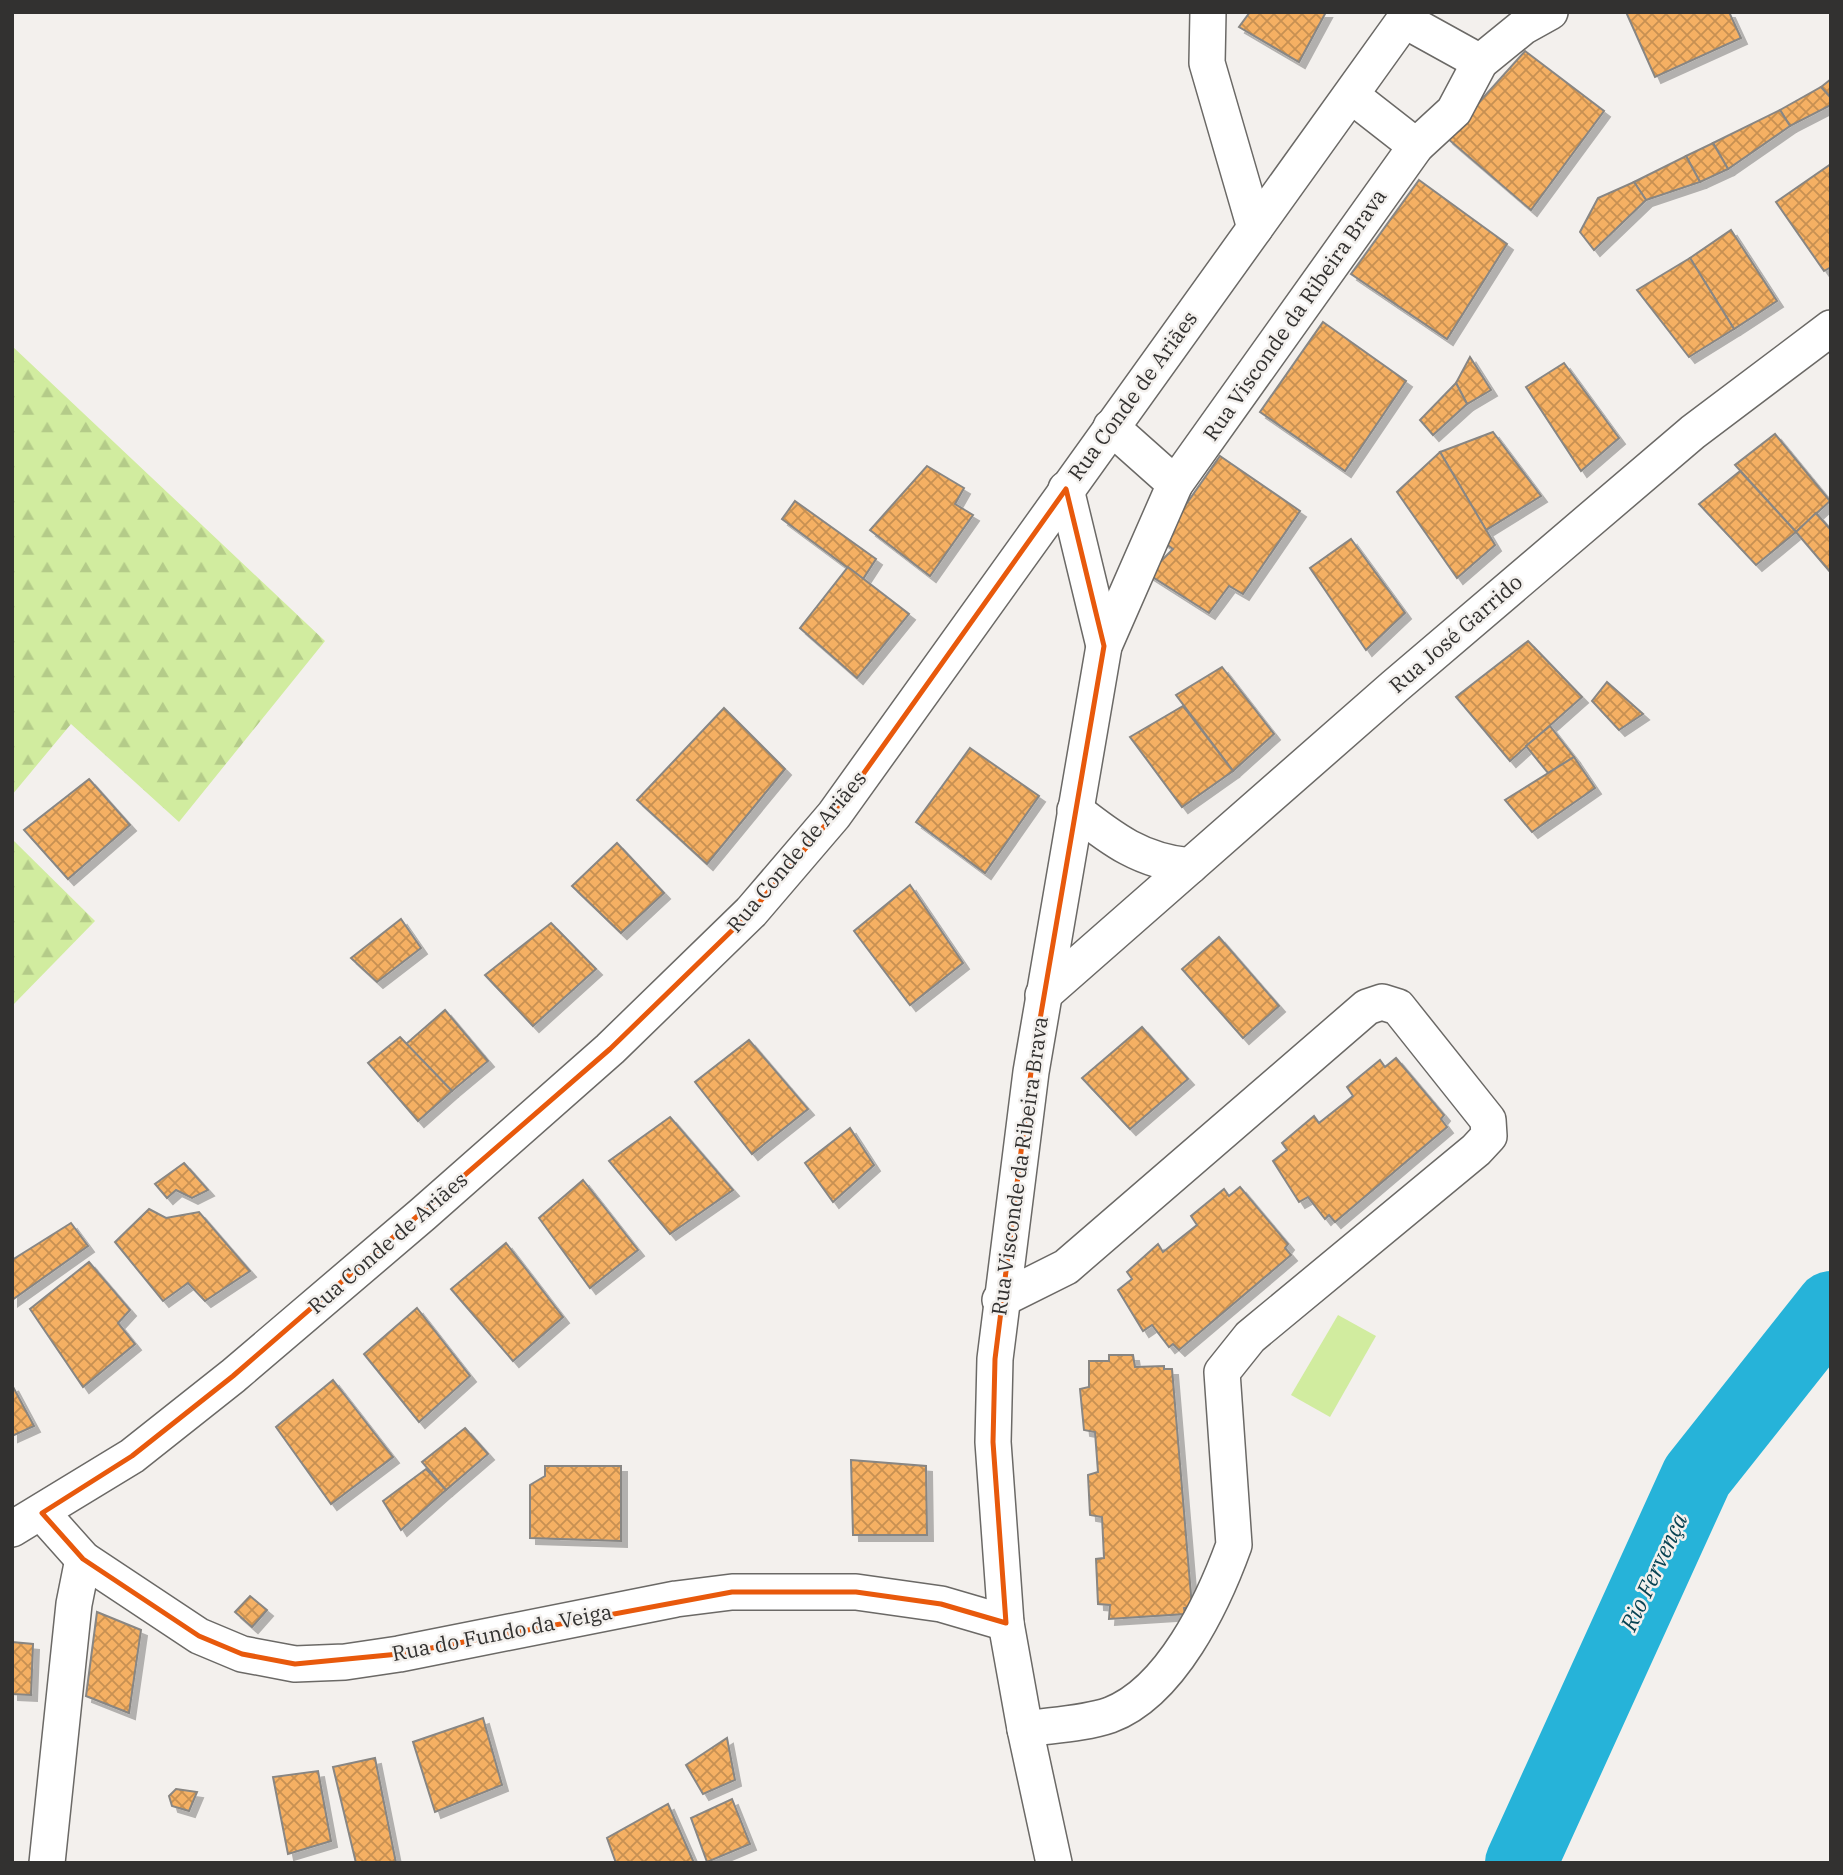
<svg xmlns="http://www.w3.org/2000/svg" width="1843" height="1875" font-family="'IBM Plex Serif',serif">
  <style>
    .forest { fill: url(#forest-firs) }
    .park { fill: #d1ec9f }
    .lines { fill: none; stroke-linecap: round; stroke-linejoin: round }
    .river { stroke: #26b3d9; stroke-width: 72 }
    .building { fill: url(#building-cross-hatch); stroke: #888683; stroke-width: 2; filter: url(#shadow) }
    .street-casing { stroke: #6b6966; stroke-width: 38 }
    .street { stroke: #fff; stroke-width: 35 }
    .marked { fill: none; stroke: #e8590c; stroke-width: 5; stroke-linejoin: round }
    .labels { text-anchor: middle; stroke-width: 5; stroke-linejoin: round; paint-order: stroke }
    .street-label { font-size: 21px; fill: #323130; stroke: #f3f0ed }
    .water-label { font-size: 23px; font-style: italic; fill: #084353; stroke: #f3f0ed }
  </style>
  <defs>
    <pattern id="forest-firs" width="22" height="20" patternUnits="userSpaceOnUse" patternTransform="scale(1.75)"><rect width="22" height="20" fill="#d1ec9f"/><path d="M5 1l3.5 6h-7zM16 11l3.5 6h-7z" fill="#b4cb89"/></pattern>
    <pattern id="building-cross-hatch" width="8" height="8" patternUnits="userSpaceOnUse" patternTransform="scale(1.75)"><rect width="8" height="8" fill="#f5b063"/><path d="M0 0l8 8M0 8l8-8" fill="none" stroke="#c79052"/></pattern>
    <filter id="shadow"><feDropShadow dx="6" dy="6" stdDeviation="0" flood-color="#0004"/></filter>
  </defs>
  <rect width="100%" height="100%" fill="#f3f0ed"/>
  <g class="forest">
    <path d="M12 346 325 641 179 822 71 724 12 795Z"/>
    <path d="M12 839 95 921 12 1006Z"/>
  </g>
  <path class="park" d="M1338 1315 1376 1336 1330 1417 1291 1395Z"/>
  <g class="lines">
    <path class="river" d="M1521 1863 1697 1476 1831 1307"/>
  </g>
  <g class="building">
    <path d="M1250 12H1326L1299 62 1239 27Z"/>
    <path d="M1626 12H1729L1741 38 1655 77Z"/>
    <path d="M1525 51 1604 111 1531 210 1447 138Z"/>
    <path d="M1831 79V98L1821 87Z"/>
    <path d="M1821 87 1831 98V105L1790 126 1780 110Z"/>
    <path d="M1780 110 1790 126 1728 169 1713 143Z"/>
    <path d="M1713 143 1728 169 1700 182 1686 156Z"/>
    <path d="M1686 156 1700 182 1646 200 1634 182Z"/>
    <path d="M1831 164V267L1824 271 1776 202Z"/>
    <path d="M1419 180 1507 244 1447 339 1351 274Z"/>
    <path d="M1634 182 1646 200 1594 250 1580 232 1598 198Z"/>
    <path d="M1731 230 1777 301 1734 329 1690 258Z"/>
    <path d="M1690 258 1734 329 1689 357 1637 290Z"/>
    <path d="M1323 322 1406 381 1345 471 1260 412Z"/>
    <path d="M1470 357 1491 390 1467 404 1456 383Z"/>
    <path d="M1564 363 1619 438 1581 471 1526 387Z"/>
    <path d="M1456 383 1467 404 1433 435 1420 420Z"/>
    <path d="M1493 432 1541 496 1486 530 1440 452Z"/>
    <path d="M1775 434 1830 501 1796 532 1735 465Z"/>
    <path d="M1440 452 1495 545 1457 578 1397 492Z"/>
    <path d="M1220 456 1300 511 1243 594 1229 586 1209 613 1148 574 1173 549 1161 540Z"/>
    <path d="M927 466 964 488 955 504 973 515 930 576 870 530Z"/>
    <path d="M1740 471 1796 532 1756 565 1699 504Z"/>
    <path d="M795 501 876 559 863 579 782 519Z"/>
    <path d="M1816 513 1831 530V573L1796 532Z"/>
    <path d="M1351 539 1405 613 1366 650 1310 568Z"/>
    <path d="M848 567 909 614 857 678 800 628Z"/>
    <path d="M1528 641 1582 697 1510 761 1456 697Z"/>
    <path d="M1222 667 1274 734 1233 771 1176 695Z"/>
    <path d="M1607 682 1643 714 1619 730 1592 701Z"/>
    <path d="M1183 706 1233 771 1182 807 1130 737Z"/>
    <path d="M724 708 785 769 707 864 637 800Z"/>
    <path d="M1550 726 1574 757 1548 773 1526 746Z"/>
    <path d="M970 748 1039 796 985 873 916 822Z"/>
    <path d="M1574 757 1595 788 1532 832 1505 800Z"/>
    <path d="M89 779 130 825 68 879 24 830Z"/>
    <path d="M617 843 664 893 621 933 572 886Z"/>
    <path d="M910 885 963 963 910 1005 854 931Z"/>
    <path d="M401 919 421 948 377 982 351 958Z"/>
    <path d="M551 923 596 969 533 1026 485 975Z"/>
    <path d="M1219 937 1279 1006 1243 1038 1182 969Z"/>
    <path d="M445 1010 488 1061 452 1091 406 1044Z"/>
    <path d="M1142 1027 1188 1079 1130 1129 1082 1078Z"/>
    <path d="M400 1037 452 1091 418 1121 368 1063Z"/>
    <path d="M749 1040 808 1109 752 1154 695 1082Z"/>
    <path d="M1396 1058 1444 1115 1441 1119 1447 1127 1335 1222 1329 1215 1325 1219 1308 1197 1299 1202 1273 1161 1287 1150 1282 1143 1314 1116 1319 1123 1353 1096 1347 1087 1380 1060 1385 1067Z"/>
    <path d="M670 1117 733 1190 670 1234 609 1161Z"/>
    <path d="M850 1128 874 1165 833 1202 805 1163Z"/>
    <path d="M184 1163 208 1190 192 1198 176 1190 167 1198 155 1184Z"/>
    <path d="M583 1180 638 1250 590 1288 539 1218Z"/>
    <path d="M1240 1187 1288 1244 1285 1248 1291 1255 1179 1350 1173 1344 1169 1347 1152 1325 1143 1331 1118 1290 1132 1279 1127 1272 1158 1244 1163 1252 1197 1225 1191 1216 1224 1189 1229 1196Z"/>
    <path d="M149 1209 166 1218 199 1212 250 1271 205 1301 188 1283 163 1301 115 1242Z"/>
    <path d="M71 1223 88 1246 12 1300V1260Z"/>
    <path d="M506 1243 563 1317 513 1361 451 1289Z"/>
    <path d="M89 1262 130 1310 118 1323 135 1344 83 1387 30 1309Z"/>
    <path d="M417 1308 470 1376 419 1422 364 1354Z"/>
    <path d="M1109 1355H1133L1135 1367 1164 1366V1369H1172L1192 1607 1184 1608 1185 1614 1109 1619 1110 1605 1098 1604 1096 1559 1104 1558 1102 1517 1090 1515 1088 1475 1098 1472 1095 1432 1084 1430 1080 1389 1089 1387V1361H1109Z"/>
    <path d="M333 1380 393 1457 331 1504 276 1427Z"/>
    <path d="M12 1385 34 1426 12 1436Z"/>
    <path d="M465 1428 488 1454 446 1490 422 1462Z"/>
    <path d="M851 1460 926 1466 927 1535H853Z"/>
    <path d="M545 1466H621V1541L530 1538V1485L545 1476Z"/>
    <path d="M426 1469 446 1490 401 1530 383 1501Z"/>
    <path d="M250 1596 267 1610 252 1627 235 1612Z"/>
    <path d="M97 1612 141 1630 129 1713 86 1696Z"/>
    <path d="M12 1642 33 1644 31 1695 12 1694Z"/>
    <path d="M483 1718 502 1785 435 1812 413 1742Z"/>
    <path d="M727 1738 735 1780 703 1794 686 1765Z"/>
    <path d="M375 1758 396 1863H356L333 1767Z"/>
    <path d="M318 1771 331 1841 288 1854 273 1777Z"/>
    <path d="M176 1789 197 1792 189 1811 172 1806 169 1796Z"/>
    <path d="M732 1799 750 1844 707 1862 691 1818Z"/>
    <path d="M668 1804 694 1863H616L607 1838Z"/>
  </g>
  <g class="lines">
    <defs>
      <g id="street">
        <path d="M1208 12 1207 63 1255 228"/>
        <path d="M1404 20 1480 62"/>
        <path d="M1352 96 1416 146"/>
        <path d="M1111 427 1175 484"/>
        <path d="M1066 489 1104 646"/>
        <path d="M1075 810C1113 840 1141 861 1190 866L1394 687 1693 432 1831 328"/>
        <path d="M1043 995 1190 866"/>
        <path d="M1000 1300 1066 1267 1367 1007 1382 1002 1398 1007 1488 1120 1489 1136 1476 1150 1250 1337 1222 1372 1234 1545C1213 1603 1171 1692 1110 1715 1084 1724 1052 1725 1025 1729"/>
        <path d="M42 1513 83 1559 199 1636 242 1654 295 1664 345 1662 399 1654 676 1599 732 1592H856L941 1604 1006 1623"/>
        <path d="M12 1529 132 1456 233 1376 423 1214 610 1049 751 912 834 815 1410 12"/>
        <path d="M47 1863 74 1604 83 1559"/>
        <path d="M1054 1863 1025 1729 1006 1623 993 1442 995 1359 1031 1072 1104 646 1175 484 1416 146 1454 111 1480 62 1523 27 1550 12"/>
      </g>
    </defs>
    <use href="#street" class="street-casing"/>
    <use href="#street" class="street"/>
  </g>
  <path class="marked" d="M1066 489 1104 646 1031 1072 995 1359 993 1442 1006 1623 941 1604 856 1592H732L399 1654 295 1664 242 1654 199 1636 83 1559 42 1513 132 1456 233 1376 610 1049 751 912 834 815Z"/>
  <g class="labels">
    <g class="street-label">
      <text transform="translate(1295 315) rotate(-55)" y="7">Rua Visconde da Ribeira Brava</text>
      <text transform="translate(1133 396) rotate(-54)" y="7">Rua Conde de Ariães</text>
      <text transform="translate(1456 634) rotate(-41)" y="7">Rua José Garrido</text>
      <text transform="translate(797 852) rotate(-50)" y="7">Rua Conde de Ariães</text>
      <text transform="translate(1020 1166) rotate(-82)" y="7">Rua Visconde da Ribeira Brava</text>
      <text transform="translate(388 1243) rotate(-41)" y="7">Rua Conde de Ariães</text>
      <text transform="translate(502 1633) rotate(-11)" y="7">Rua do Fundo da Veiga</text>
    </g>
    <g class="water-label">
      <text transform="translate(1654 1572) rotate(-65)" y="8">Rio Fervença</text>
    </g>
  </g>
  <rect width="1843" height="1875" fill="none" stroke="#323130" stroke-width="28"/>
</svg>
